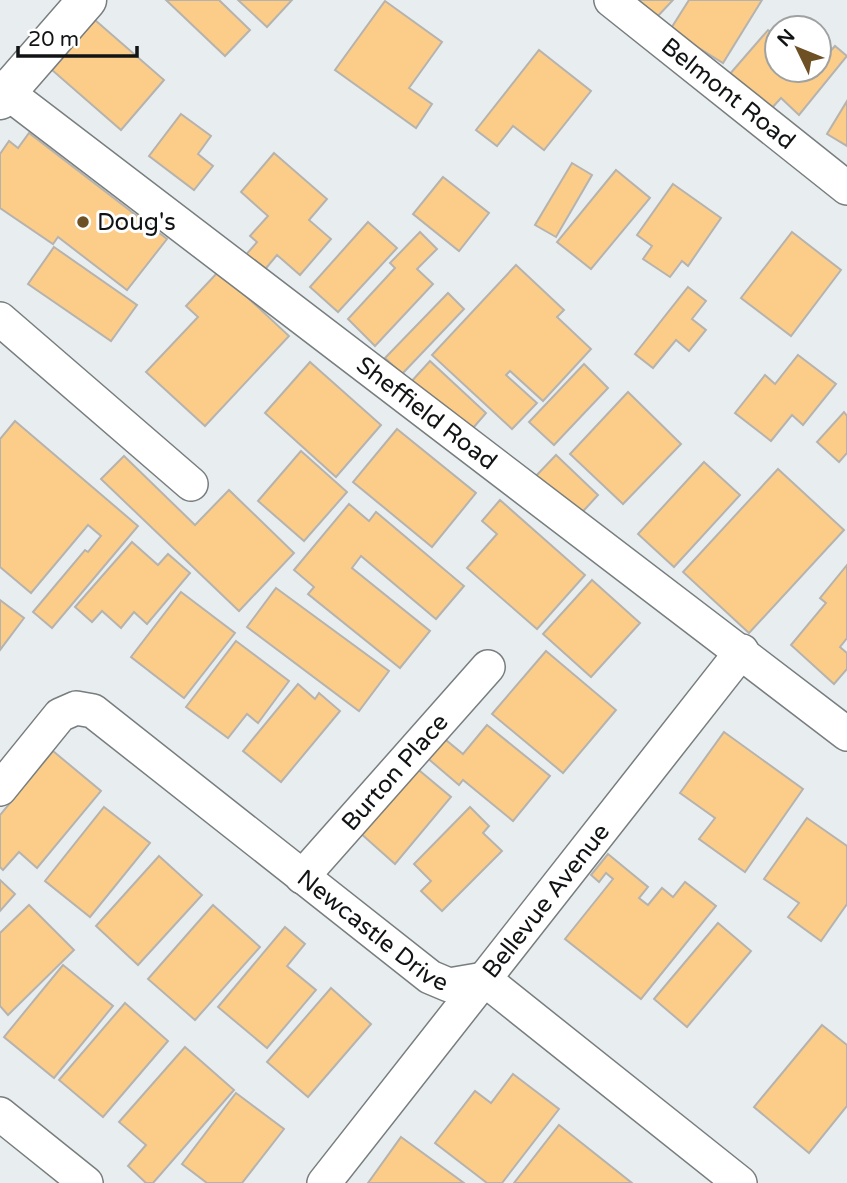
<svg xmlns="http://www.w3.org/2000/svg" width="847" height="1183" font-family="'Varela Round',sans-serif">
  <style>
    .building { fill: #fccd88; stroke: #b6b3af; stroke-width: 2 }
    .lines { fill: none; stroke-linecap: round; stroke-linejoin: round }
    .street-casing { stroke: #787d7e; stroke-width: 36 }
    .secondary-casing { stroke: #787d7e; stroke-width: 41 }
    .street { stroke: #fff; stroke-width: 33 }
    .secondary { stroke: #fff; stroke-width: 38 }
    .poi-dot { fill: #6d5024; stroke: #fff; stroke-width: 2.5 }
    .labels { text-anchor: middle; stroke-width: 6; stroke-linejoin: round; paint-order: stroke }
    .street-label { font-size: 24px; fill: #111314; stroke: #fff }
    .poi-label { font-size: 24px; fill: #111314; stroke: #fff; text-anchor: start }
  </style>
  <rect width="100%" height="100%" fill="#e8eef0"/>
  <g class="building">
    <path d="M166 0H219L250 30 225 56Z"/>
    <path d="M238 0H292L267 27Z"/>
    <path d="M637 0H673L656 18Z"/>
    <path d="M689 0H762L723 63 670 30Z"/>
    <path d="M385 1 442 42 409 88 432 104 416 128 335 70Z"/>
    <path d="M95 20 164 80 121 130 52 70Z"/>
    <path d="M768 30 777 37V70H819V64L835 46 847 56 799 115 781 98 770 110 729 75Z"/>
    <path d="M539 50 591 91 544 150 513 126 497 146 476 130Z"/>
    <path d="M847 101V146L827 134Z"/>
    <path d="M181 114 211 136 198 154 213 166 194 190 149 156Z"/>
    <path d="M29 133 167 239 127 290 58 237 53 244 0 208V154L9 141 18 148Z"/>
    <path d="M274 153 327 199 309 220 331 239 300 275 277 255 262 273 244 257 257 242 250 236 268 216 241 192Z"/>
    <path d="M572 163 592 175 556 237 535 225Z"/>
    <path d="M616 170 650 198 591 269 557 242Z"/>
    <path d="M443 177 489 213 459 251 413 214Z"/>
    <path d="M673 184 721 218 688 266 682 261 670 277 643 259 652 246 637 235Z"/>
    <path d="M368 222 397 248 338 312 310 287Z"/>
    <path d="M420 232 437 249 417 269 433 284 375 346 348 319 395 268 390 263Z"/>
    <path d="M792 232 841 270 791 336 741 298Z"/>
    <path d="M54 247 137 305 111 341 28 284Z"/>
    <path d="M516 265 564 310 557 317 591 349 543 401 510 371 506 375 537 403 512 429 432 355Z"/>
    <path d="M219 271 289 336 205 426 146 372 198 317 186 306Z"/>
    <path d="M688 287 706 301 692 319 706 330 689 351 676 340 653 368 635 354Z"/>
    <path d="M448 293 464 309 402 374 385 358Z"/>
    <path d="M798 355 836 384 803 425 792 415 771 441 735 413 765 375 775 384Z"/>
    <path d="M430 361 486 413 467 435 410 383Z"/>
    <path d="M310 362 381 425 336 477 265 413Z"/>
    <path d="M584 364 608 388 554 445 529 422Z"/>
    <path d="M628 392 681 444 623 504 570 454Z"/>
    <path d="M844 412 847 416V453L839 462 817 442Z"/>
    <path d="M15 421 138 526 52 628 33 612 85 550 88 552 101 536 88 525 31 593 0 567V439Z"/>
    <path d="M397 429 476 493 432 547 353 482Z"/>
    <path d="M301 451 347 492 304 541 258 501Z"/>
    <path d="M556 455 598 495 576 519 533 479Z"/>
    <path d="M124 456 195 525 229 490 294 553 239 611 101 479Z"/>
    <path d="M704 462 740 495 674 567 638 534Z"/>
    <path d="M778 469 844 530 749 633 683 572Z"/>
    <path d="M500 500 585 575 537 629 467 568 497 534 482 521Z"/>
    <path d="M349 504 369 521 376 512 464 586 436 619 361 556 352 568 430 631 400 668 308 594 314 587 294 570Z"/>
    <path d="M132 542 158 565 168 554 190 573 147 624 134 612 121 628 102 611 92 622 75 607Z"/>
    <path d="M847 565V638L840 647 847 653V669L834 684 791 645 826 603 820 598Z"/>
    <path d="M592 580 640 623 591 677 543 634Z"/>
    <path d="M276 588 389 671 359 711 247 627Z"/>
    <path d="M181 592 235 633 184 698 131 657Z"/>
    <path d="M0 600 24 618 0 650Z"/>
    <path d="M236 641 289 681 258 723 247 714 228 738 186 707Z"/>
    <path d="M546 651 616 710 563 773 492 714Z"/>
    <path d="M298 684 315 699 319 693 340 711 281 782 243 751Z"/>
    <path d="M487 725 550 776 513 821 463 780 459 785 425 756 441 736 463 754Z"/>
    <path d="M724 732 803 789 745 872 699 839 715 818 680 793Z"/>
    <path d="M53 751 101 791 37 868 19 852 3 870 0 867V815Z"/>
    <path d="M414 766 451 797 395 864 359 832Z"/>
    <path d="M104 807 150 843 90 917 45 881Z"/>
    <path d="M470 807 489 826 483 833 502 851 442 911 421 891 431 881 414 864Z"/>
    <path d="M807 818 847 846V904L821 941 788 917 799 903 764 879Z"/>
    <path d="M608 854 648 887 639 898 648 905 662 888 673 897 685 882 716 906 641 999 565 939 613 879 606 873 599 882 591 875Z"/>
    <path d="M159 856 202 895 138 965 96 926Z"/>
    <path d="M0 880 15 894 0 911Z"/>
    <path d="M29 905 74 950 8 1015 0 1006V933Z"/>
    <path d="M213 905 260 947 195 1020 148 979Z"/>
    <path d="M718 923 751 951 687 1027 654 999Z"/>
    <path d="M285 927 305 944 287 966 316 990 267 1048 218 1007Z"/>
    <path d="M63 965 113 1006 54 1078 4 1037Z"/>
    <path d="M331 988 371 1024 308 1097 267 1062Z"/>
    <path d="M125 1003 168 1041 103 1117 59 1080Z"/>
    <path d="M822 1025 847 1045V1106L809 1153 754 1107Z"/>
    <path d="M185 1047 234 1090 153 1183H146L128 1166 146 1145 119 1122Z"/>
    <path d="M513 1074 559 1109 502 1183H487L435 1143 475 1091 491 1103Z"/>
    <path d="M236 1093 284 1129 242 1183H207L182 1164Z"/>
    <path d="M559 1125 632 1183H514Z"/>
    <path d="M401 1137 464 1183H368Z"/>
  </g>
  <g class="lines">
    <defs>
      <g id="street">
        <path id="s1" d="M611 0 847 188"/>
        <path id="s2" d="M0 87 847 734"/>
        <path d="M0 319 191 484"/>
        <path id="s3" d="M0 789 60 715 76 708 93 711 430 977 449 985 484 979 740 1183"/>
        <path id="s4" d="M302 877 488 667"/>
        <path d="M0 1114 86 1183"/>
        <path id="s5" d="M324 1183 742 651"/>
      </g>
      <path id="secondary" d="M0 100 87 0"/>
    </defs>
    <use href="#street" class="street-casing"/>
    <use href="#secondary" class="secondary-casing"/>
    <use href="#street" class="street"/>
    <use href="#secondary" class="secondary"/>
  </g>
  <circle class="poi-dot" cx="83" cy="222" r="7"/>
  <g class="labels">
    <g class="street-label">
      <text dy="8" stroke="none"><textPath href="#s1" startOffset="150">Belmont Road</textPath></text>
      <text dy="8" stroke="none"><textPath href="#s2" startOffset="537">Sheffield Road</textPath></text>
      <text dy="8" stroke="none"><textPath href="#s4" startOffset="140">Burton Place</textPath></text>
      <text dy="8" stroke="none"><textPath href="#s5" startOffset="359">Bellevue Avenue</textPath></text>
      <text dy="8" stroke="none"><textPath href="#s3" startOffset="486">Newcastle Drive</textPath></text>
    </g>
    <g class="poi-label">
      <text x="97" y="230">Doug's</text>
    </g>
  </g>
  <g transform="translate(798 49) rotate(313)"><circle r="33" fill="#ffffff" stroke="#a0a1a1" stroke-width="2"/>
  <path d="M0-5L12 26L0 18L-12 26Z" fill="#6d5024"/>
  <text y="-10" font-size="19" font-weight="bold" text-anchor="middle" fill="#111314">N</text>
  </g>
  <path d="M18 46v10h119v-10" fill="none" stroke="#111314" stroke-width="3.5"/>
  <text x="28" y="46" font-size="21" fill="#111314" stroke="#ffffff" stroke-width="5" paint-order="stroke">20 m</text>
</svg>
